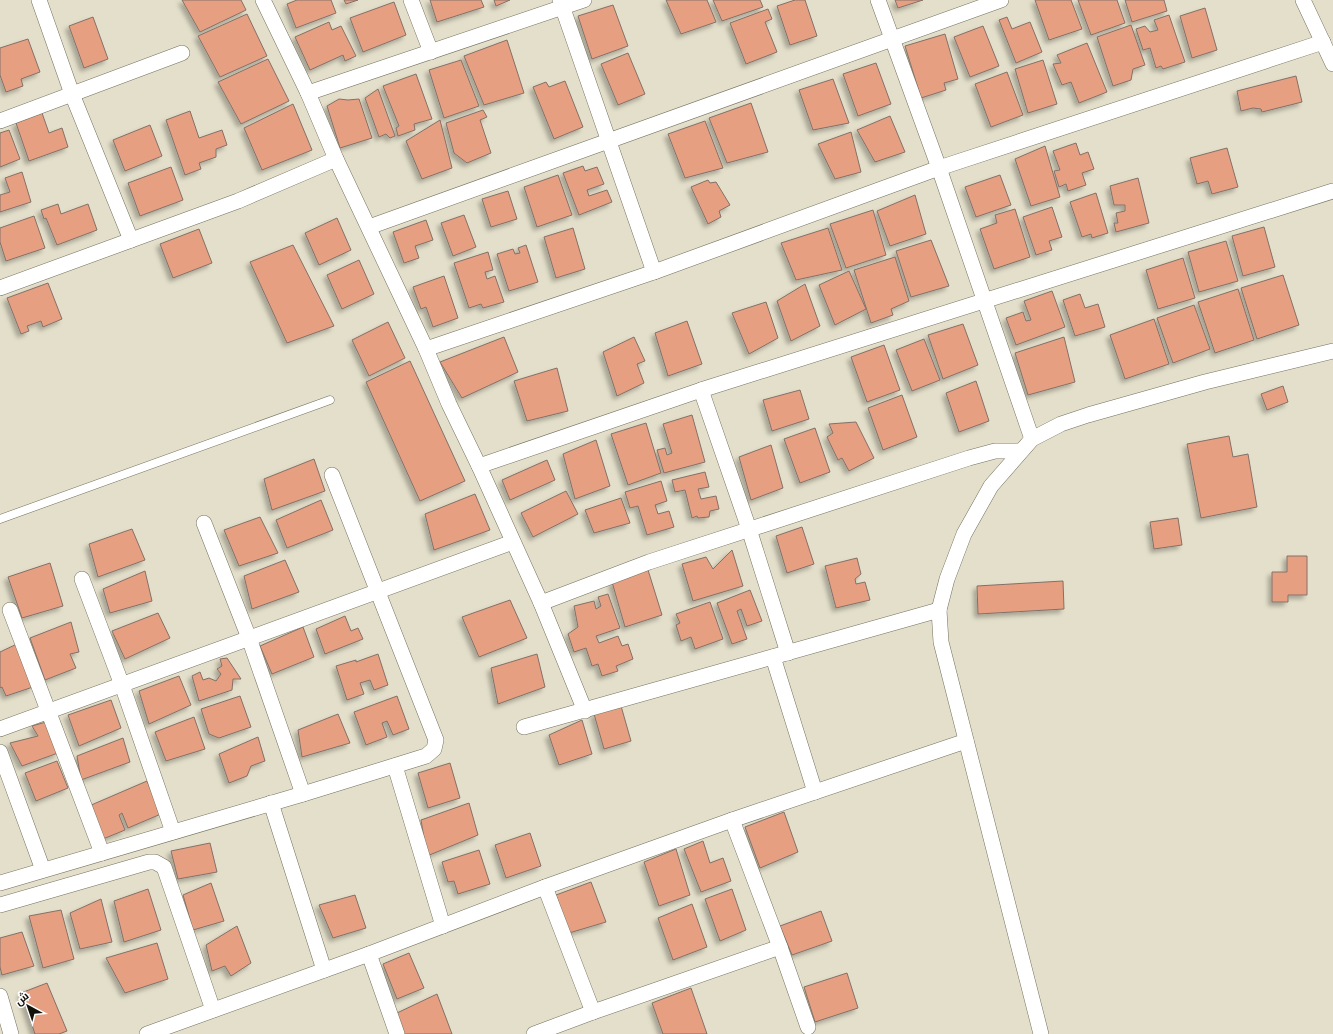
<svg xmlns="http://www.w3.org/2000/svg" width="1333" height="1034" font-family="'Public Sans',Cairo,sans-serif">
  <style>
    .building { fill: #e79f82; stroke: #847067; filter: url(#shadow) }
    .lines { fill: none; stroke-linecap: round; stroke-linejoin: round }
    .service-casing { stroke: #74715e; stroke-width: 9 }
    .minor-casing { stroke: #74715e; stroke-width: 16 }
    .service { stroke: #fff; stroke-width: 8 }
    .minor { stroke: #fff; stroke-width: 15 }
  </style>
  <defs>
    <filter id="shadow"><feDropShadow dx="-3.5" dy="3.5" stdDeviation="2" flood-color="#0004"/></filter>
  </defs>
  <rect width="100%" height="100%" fill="#e3dfca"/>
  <g class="building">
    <path d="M182 0H241L246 10 200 32Z"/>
    <path d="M297 0H331L336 13 296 28 287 4Z"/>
    <path d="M344 0H358L346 4Z"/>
    <path d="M430 0H481L484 7 437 22Z"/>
    <path d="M494 0H510L496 6Z"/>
    <path d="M666 0H707L716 22 681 34Z"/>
    <path d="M713 0H760L763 7 722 21Z"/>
    <path d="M795 0H805L817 36 790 45 777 6Z"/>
    <path d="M895 0H923L898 8Z"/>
    <path d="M1035 0H1071L1082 29 1049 40Z"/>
    <path d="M1078 0H1117L1125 23 1091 35Z"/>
    <path d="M1125 0H1164L1167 11 1132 22Z"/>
    <path d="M394 2 406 35 363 52 350 18Z"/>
    <path d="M613 5 628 46 592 59 578 16Z"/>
    <path d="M1205 8 1217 50 1192 58 1180 16Z"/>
    <path d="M768 9 772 19 765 22 777 52 746 64 730 23Z"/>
    <path d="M247 14 267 56 220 77 198 36Z"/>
    <path d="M1169 15 1185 62 1163 69 1161 66 1156 68 1150 48 1143 50 1136 29 1145 26 1150 32 1158 30 1154 20Z"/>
    <path d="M93 17 108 59 84 68 69 26Z"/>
    <path d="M1007 17 1012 29 1030 22 1042 52 1016 63 999 20Z"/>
    <path d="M329 22 332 30 341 26 356 56 345 61 343 55 310 70 295 37Z"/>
    <path d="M1131 25 1145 65 1133 69 1131 80 1113 86 1097 37Z"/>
    <path d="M983 26 999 66 970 77 954 37Z"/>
    <path d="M945 34 958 79 944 83 946 90 921 98 905 46Z"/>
    <path d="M28 39 40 72 21 79 23 86 6 92 0 75V48Z"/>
    <path d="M507 40 524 93 484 105 464 56Z"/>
    <path d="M1087 43 1107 92 1079 103 1071 82 1062 85 1053 64 1061 63 1057 55Z"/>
    <path d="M628 53 645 94 618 105 601 64Z"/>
    <path d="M268 59 289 101 241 124 218 82Z"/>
    <path d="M461 60 479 106 444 118 429 70Z"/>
    <path d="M1043 60 1057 104 1028 113 1015 69Z"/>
    <path d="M876 63 891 104 858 116 843 74Z"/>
    <path d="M1007 72 1023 115 991 127 975 84Z"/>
    <path d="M416 74 432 119 414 124 415 130 398 136 396 128 399 126 383 86Z"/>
    <path d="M1296 76 1302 102 1262 112 1261 109 1253 108 1241 111 1237 91Z"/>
    <path d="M833 79 849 123 813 130 799 90Z"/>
    <path d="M565 81 583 127 554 139 533 87 546 82 549 87Z"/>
    <path d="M378 89 395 136 390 138 386 134 379 137 365 98Z"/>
    <path d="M339 99 348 100 359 99 372 138 340 148 327 106Z"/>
    <path d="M751 103 768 152 727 163 709 118Z"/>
    <path d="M293 104 312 150 262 170 244 128Z"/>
    <path d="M483 110 487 117 480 120 491 153 467 163 454 153 446 123Z"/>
    <path d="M190 111 199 138 222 130 227 145 216 149V157L199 163 201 169 185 175 166 120Z"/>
    <path d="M42 113 49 133 62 128 68 147 29 161 16 123Z"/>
    <path d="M890 116 905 152 875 162 857 130Z"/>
    <path d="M440 120 452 168 422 179 406 141Z"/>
    <path d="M705 121 723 168 685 178 668 134Z"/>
    <path d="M150 125 162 156 125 171 113 140Z"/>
    <path d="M9 130 20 159 0 167V133Z"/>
    <path d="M851 132 861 172 835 179 818 144Z"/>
    <path d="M1076 143 1080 155 1088 152 1094 169 1082 173 1086 185 1068 191 1066 184 1059 187 1054 171 1060 170 1053 151Z"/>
    <path d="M1045 146 1060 197 1031 206 1015 159Z"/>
    <path d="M1227 148 1238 187 1212 194 1208 181 1197 184 1190 158Z"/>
    <path d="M583 166 585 171 597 167 604 184 587 190 589 196 607 190 612 202 579 215 563 173Z"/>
    <path d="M171 167 183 200 140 216 128 183Z"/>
    <path d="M22 172 31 202 0 212V195L10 192 5 178Z"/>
    <path d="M558 175 572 215 537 227 524 187Z"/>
    <path d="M1000 175 1011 205 976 217 965 187Z"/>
    <path d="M1138 178 1149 223 1116 232 1114 223H1118L1116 213 1125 211V205H1114L1110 186Z"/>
    <path d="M708 180 710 183 716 182 730 205 719 211 721 217 708 224 691 187Z"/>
    <path d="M508 191 517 219 491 227 482 199Z"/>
    <path d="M1096 193 1108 233 1092 238 1091 234 1082 237 1070 202Z"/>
    <path d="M915 195 926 234 890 246 877 211Z"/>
    <path d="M58 204 61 214 88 204 97 230 57 245 46 218 44 219 41 210Z"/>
    <path d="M1052 207 1062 237 1049 241 1052 250 1036 255 1023 217Z"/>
    <path d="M1015 209 1030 257 994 269 980 229 997 223 995 215Z"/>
    <path d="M873 210 886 255 846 268 830 224Z"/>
    <path d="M464 215 476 247 453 256 441 223Z"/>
    <path d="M34 216 45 248 6 261 0 242V228Z"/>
    <path d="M337 218 351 250 319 265 305 233Z"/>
    <path d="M426 220 433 240 415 246 419 258 404 263 393 232Z"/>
    <path d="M1264 227 1275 267 1243 276 1232 236Z"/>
    <path d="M573 228 585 269 556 278 544 237Z"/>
    <path d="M828 228 842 270 796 280 781 243Z"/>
    <path d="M199 229 212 263 173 278 160 244Z"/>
    <path d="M931 240 949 286 911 297 896 251Z"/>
    <path d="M1226 241 1238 281 1199 292 1188 252Z"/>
    <path d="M293 245 334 326 287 343 250 262Z"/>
    <path d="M526 245 538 282 509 291 497 254 513 249 515 254 520 253 518 248Z"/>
    <path d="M488 252 493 270 485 272 487 279 495 276 504 302 483 308 481 304 469 308 454 263Z"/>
    <path d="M895 257 909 301 891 309 893 315 871 323 854 270Z"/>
    <path d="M1183 258 1195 298 1158 309 1146 270Z"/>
    <path d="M359 260 374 294 342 309 327 275Z"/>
    <path d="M849 271 866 309 835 325 819 285Z"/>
    <path d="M1283 275 1299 325 1257 339 1241 288Z"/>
    <path d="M444 276 458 318 433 327 426 307 421 309 413 287Z"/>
    <path d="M48 283 62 319 43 327 41 321 27 326 29 331 21 334 7 298Z"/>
    <path d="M805 284 820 326 791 341 777 301Z"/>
    <path d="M1238 289 1254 340 1215 353 1198 302Z"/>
    <path d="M1052 291 1065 327 1016 345 1006 318 1023 312 1026 321 1031 320 1024 301Z"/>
    <path d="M1080 294 1085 308 1098 304 1105 327 1075 336 1063 300Z"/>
    <path d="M766 302 778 338 749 354 732 313Z"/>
    <path d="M1194 305 1210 349 1173 363 1157 318Z"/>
    <path d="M1154 319 1169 364 1125 379 1110 335Z"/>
    <path d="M687 321 702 364 668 376 655 333Z"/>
    <path d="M388 322 405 358 369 376 352 340Z"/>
    <path d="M963 324 978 365 943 379 928 335Z"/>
    <path d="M504 337 518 372 462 398 440 362Z"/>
    <path d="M634 337 645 361 637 364 644 383 617 396 603 352Z"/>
    <path d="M1064 337 1075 382 1028 395 1015 353Z"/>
    <path d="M924 339 940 380 912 391 896 350Z"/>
    <path d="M884 345 900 390 867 402 851 357Z"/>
    <path d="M410 361 465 481 420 501 366 382Z"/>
    <path d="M557 368 568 411 527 421 514 381Z"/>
    <path d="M976 381 989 421 959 432 946 393Z"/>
    <path d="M1283 386 1288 402 1267 410 1261 394Z"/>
    <path d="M800 390 809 419 772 431 763 400Z"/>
    <path d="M902 395 917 437 883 450 868 408Z"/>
    <path d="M692 415 705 462 664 473 657 450 665 448 667 455 672 453 663 424Z"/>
    <path d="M856 422 874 458 849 471 842 458 838 460 827 437 833 433 829 424Z"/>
    <path d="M646 423 661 473 628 485 611 434Z"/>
    <path d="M815 428 830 472 800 483 784 439Z"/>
    <path d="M1229 436 1233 457 1248 454 1257 507 1201 518 1187 444Z"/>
    <path d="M596 440 610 486 575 499 563 454Z"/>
    <path d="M771 445 783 488 751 500 739 457Z"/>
    <path d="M314 459 325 491 272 510 264 479Z"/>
    <path d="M547 460 555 480 510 500 502 480Z"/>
    <path d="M705 472 709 487 698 489 701 499 716 496 719 509 710 511 709 517 698 518 697 516 692 518 685 490 675 492 672 480Z"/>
    <path d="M661 481 667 501 655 505 658 514 669 511 674 527 647 535 638 506 630 508 625 492Z"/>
    <path d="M566 491 578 514 533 537 521 513Z"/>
    <path d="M475 494 490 530 434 550 425 514Z"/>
    <path d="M621 498 630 523 594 533 585 510Z"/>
    <path d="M321 500 333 530 287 548 276 520Z"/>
    <path d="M260 517 278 553 239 566 224 530Z"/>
    <path d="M1178 518 1182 545 1154 549 1150 522Z"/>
    <path d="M802 527 814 564 787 573 776 536Z"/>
    <path d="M132 529 145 560 98 577 89 544Z"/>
    <path d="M732 550 743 586 693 601 682 564 706 557 713 569Z"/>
    <path d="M1287 556H1307V595H1288V602H1272V572H1287Z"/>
    <path d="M857 558 861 574 855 579 856 584 865 582 870 600 836 608 825 566Z"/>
    <path d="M285 560 299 592 252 609 244 576Z"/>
    <path d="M50 563 63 606 22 618 8 577Z"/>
    <path d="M648 570 662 615 625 627 612 582Z"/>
    <path d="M145 571 152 601 110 613 103 589Z"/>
    <path d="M1063 581 1064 609 978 614 977 586Z"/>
    <path d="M750 590 762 621 747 626 741 609 737 611 747 639 732 644 717 603Z"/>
    <path d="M608 594 620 628 596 636 599 643 618 636 622 646 628 644 633 659 616 666 618 671 602 676 598 664 592 666 586 648 574 652 568 634 578 627 574 606 594 601 596 609 601 606 598 597Z"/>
    <path d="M510 600 527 638 479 657 462 617Z"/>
    <path d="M710 602 723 639 695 649 691 637 681 641 676 625 680 623 676 614Z"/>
    <path d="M158 613 170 638 125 659 112 631Z"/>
    <path d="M345 616 351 631 358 628 363 639 325 654 316 629Z"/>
    <path d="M71 622 79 652 70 654 76 668 45 680 30 638Z"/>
    <path d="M303 627 314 657 272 674 260 646Z"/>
    <path d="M17 644 33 687 6 696 2 687 0 688V652Z"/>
    <path d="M378 654 388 685 374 690 370 680 360 683 364 694 347 700 336 666 356 660V662Z"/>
    <path d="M537 654 545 687 498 704 491 668Z"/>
    <path d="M227 658 241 679H233L232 690 199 701 192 676 200 672 203 680 209 678 216 681 221 674 217 669 222 666 220 659Z"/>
    <path d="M179 676 191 705 149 724 139 691Z"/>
    <path d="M240 696 251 727 219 738 209 734 201 709Z"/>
    <path d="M397 696 409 729 393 735 387 721 382 723 387 737 366 745 354 712Z"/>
    <path d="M111 700 121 728 79 746 68 715Z"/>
    <path d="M621 706 631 741 604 749 594 714Z"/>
    <path d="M338 714 350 743 302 757 298 730Z"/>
    <path d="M194 717 205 749 166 761 155 732Z"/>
    <path d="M582 720 592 754 559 765 549 735Z"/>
    <path d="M46 722 58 753 22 766 10 743 38 736 32 726Z"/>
    <path d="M258 737 265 761 251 766 247 776 229 783 219 754Z"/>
    <path d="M123 738 130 762 81 780 77 756Z"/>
    <path d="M57 761 68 788 36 801 25 773Z"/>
    <path d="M450 763 460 798 428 808 418 773Z"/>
    <path d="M147 781 161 814 128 828 122 813 119 815 125 830 103 839 89 806Z"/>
    <path d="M469 803 478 835 427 856 421 820Z"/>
    <path d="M784 812 798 852 760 868 745 827Z"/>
    <path d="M530 833 541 866 506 878 495 845Z"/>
    <path d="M703 841 710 863 723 858 731 881 701 892 684 849Z"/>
    <path d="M210 843 217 872 178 879 171 851Z"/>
    <path d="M676 849 690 895 659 906 644 862Z"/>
    <path d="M479 850 490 884 458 894 454 881 448 882 442 862Z"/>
    <path d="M591 882 606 922 569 933 556 895Z"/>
    <path d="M211 883 224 921 193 930 183 895Z"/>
    <path d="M148 889 161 930 124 942 114 901Z"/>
    <path d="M732 889 746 930 720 941 705 899Z"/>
    <path d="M355 895 366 928 333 938 319 905Z"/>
    <path d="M101 899 112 942 80 949 70 913Z"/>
    <path d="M692 904 707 947 673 960 658 918Z"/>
    <path d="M61 910 74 959 43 968 29 916Z"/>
    <path d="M821 911 832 941 792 955 780 926Z"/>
    <path d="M237 926 251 963 231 976 225 966 212 971 206 945Z"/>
    <path d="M22 932 34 966 2 975 0 967V938Z"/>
    <path d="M157 943 168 979 125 993 106 958Z"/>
    <path d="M409 953 424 988 397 999 383 964Z"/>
    <path d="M847 973 858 1008 815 1022 804 987Z"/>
    <path d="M47 983 67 1031 59 1034H35L21 993Z"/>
    <path d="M691 988 707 1034H663L652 1003Z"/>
    <path d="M437 994 452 1034H404L397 1013Z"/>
  </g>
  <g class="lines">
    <defs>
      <path id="service" d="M0 519 330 400"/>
      <g id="minor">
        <path d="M39 0 72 94 131 240"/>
        <path d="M263 0 308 93 336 159 426 349 449 404 479 466 541 603 585 711"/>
        <path d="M411 0 431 52"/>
        <path d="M560 0 654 272 939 168 1323 42"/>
        <path d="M878 0 939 168 1032 439"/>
        <path d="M1303 0 1333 64"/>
        <path d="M308 93 584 0"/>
        <path d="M0 121 182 53"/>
        <path d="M369 227 1001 0"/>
        <path d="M0 288 238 201 336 159"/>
        <path d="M426 349 654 272"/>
        <path d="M701 390 749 529 788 653"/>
        <path d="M479 466 701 390 1333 191"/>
        <path d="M204 523 249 638 303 794"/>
        <path d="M82 579 122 685 173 832"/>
        <path d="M541 603 649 562 969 458 995 451H1021"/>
        <path d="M10 610 102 853"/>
        <path d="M773 657 815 792"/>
        <path d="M524 727 939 610"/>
        <path d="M0 729 513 542"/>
        <path d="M0 752 43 870"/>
        <path d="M395 766 443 926"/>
        <path d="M271 803 324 970"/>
        <path d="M732 820 780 947 808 1027"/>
        <path d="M0 883 303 794 426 756 434 749 436 740 332 475"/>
        <path d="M545 887 593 1012"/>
        <path d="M0 905 149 862H155L164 867 213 1010"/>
        <path d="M369 954 397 1034"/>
        <path d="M0 996 11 1034"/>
        <path d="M147 1034 369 954 545 887 732 820 966 741"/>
        <path d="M534 1034 593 1012 780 947"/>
        <path d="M1041 1034 941 642 939 610 947 579 964 534 991 486 1032 439 1061 424 1088 415 1205 382 1333 351"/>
      </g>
    </defs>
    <use href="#service" class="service-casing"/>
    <use href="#minor" class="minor-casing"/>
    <use href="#service" class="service"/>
    <use href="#minor" class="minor"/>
  </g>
  <g transform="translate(28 1006) rotate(320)" stroke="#ffffff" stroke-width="3" paint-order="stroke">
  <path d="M0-3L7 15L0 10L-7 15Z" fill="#111009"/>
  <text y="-6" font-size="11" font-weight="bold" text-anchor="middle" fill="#111009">ش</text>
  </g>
</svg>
